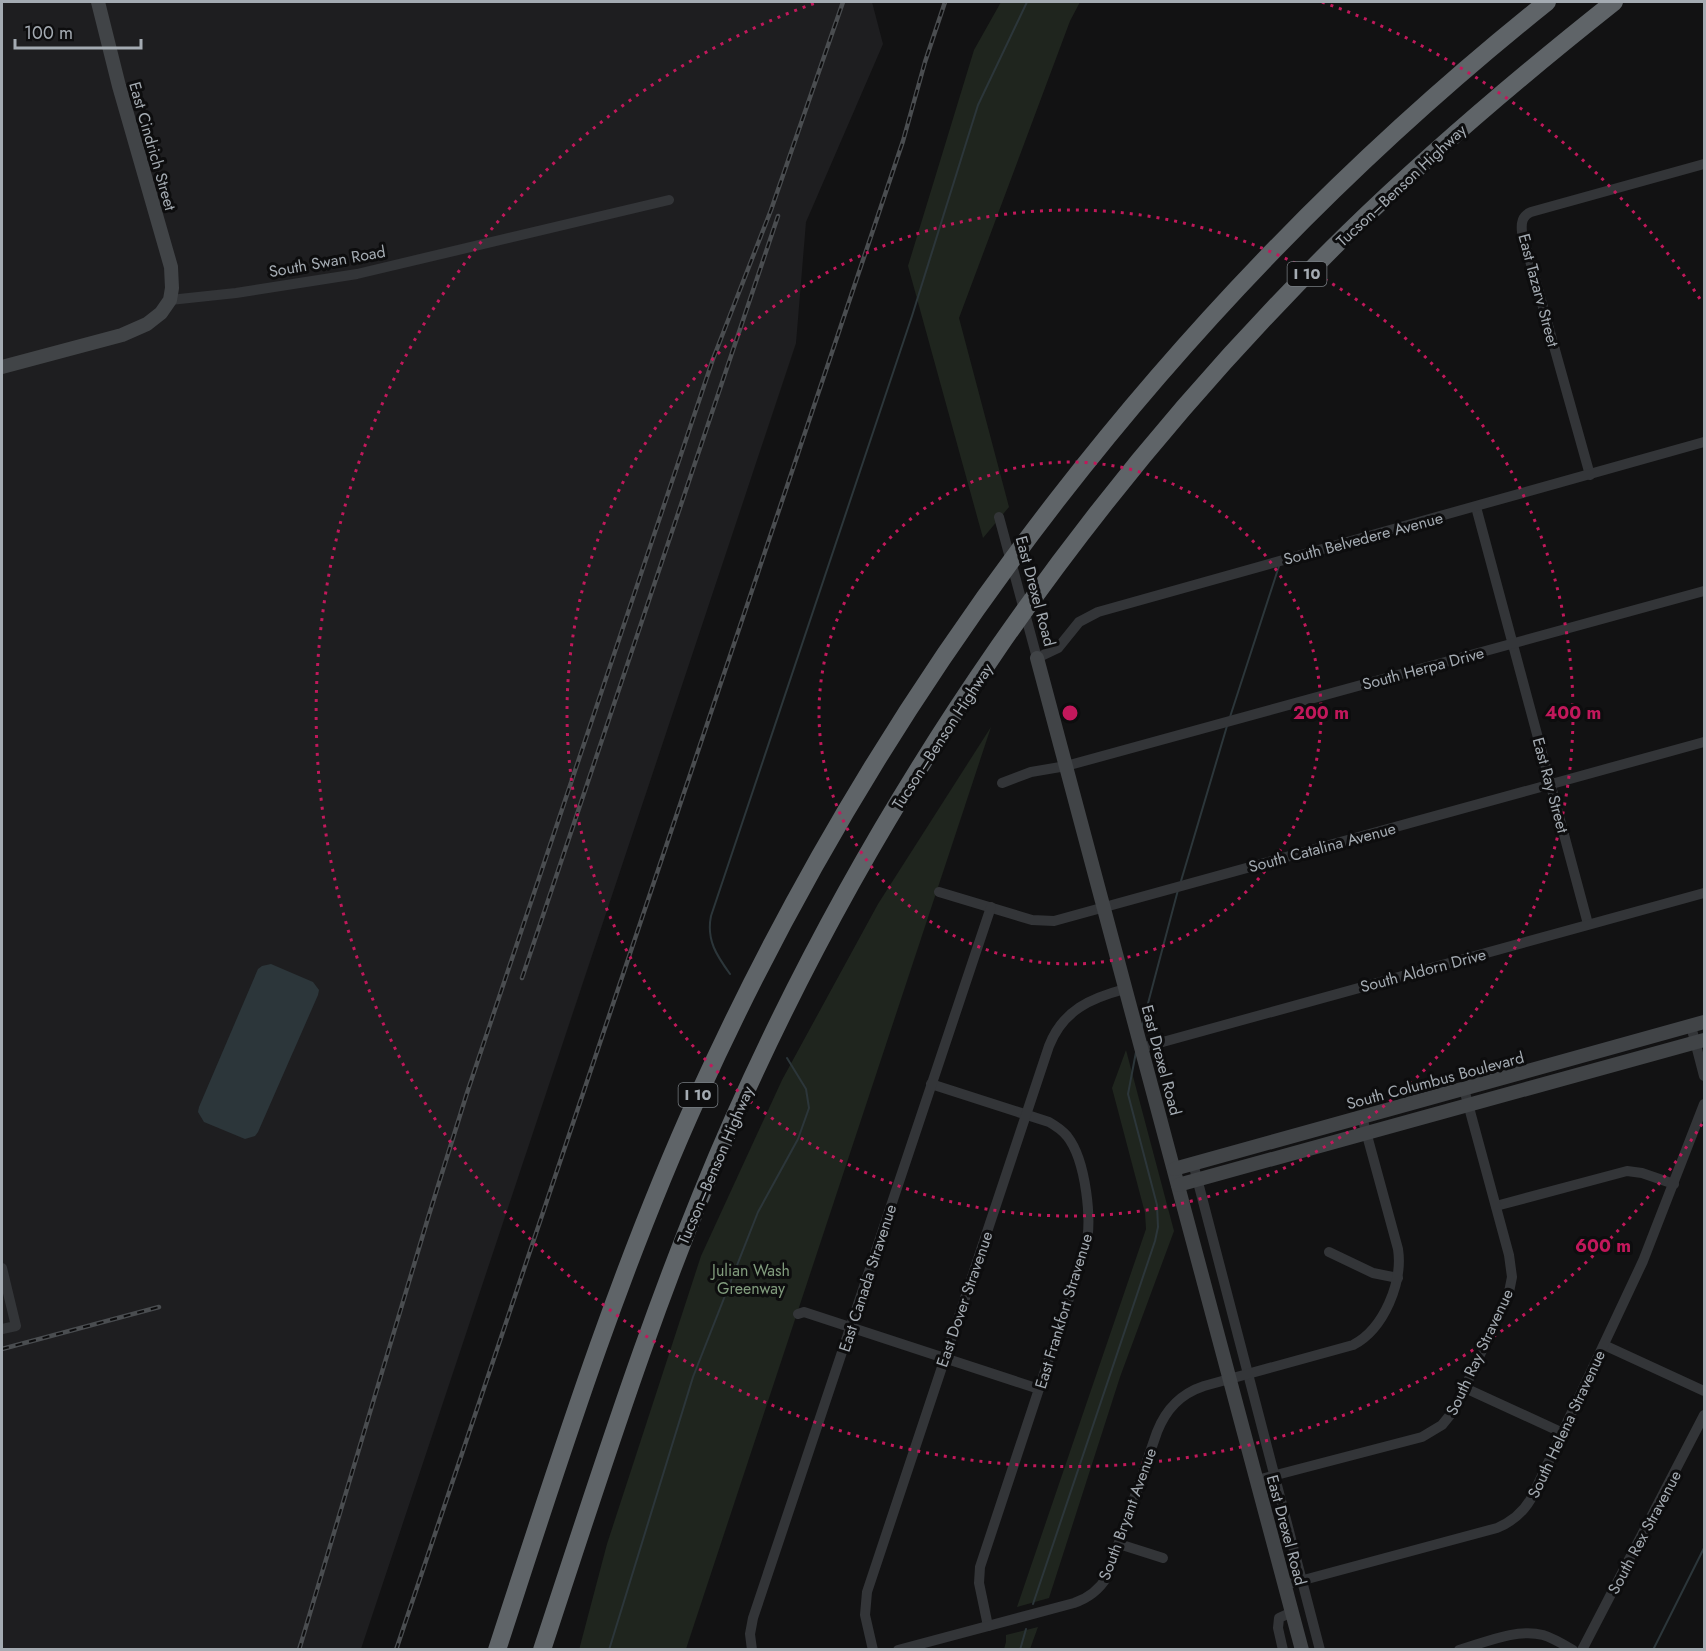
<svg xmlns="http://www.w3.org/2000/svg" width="1706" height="1651" font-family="Jost,sans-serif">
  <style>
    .built { fill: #1e1e20 }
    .green { fill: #1f251e }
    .water { fill: #2c363a }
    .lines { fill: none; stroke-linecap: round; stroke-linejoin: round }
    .stream { stroke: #2c363a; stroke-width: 2 }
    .street { stroke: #333538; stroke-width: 10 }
    .secondary { stroke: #414447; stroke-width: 14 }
    .highway { stroke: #5f6468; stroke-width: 18 }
    .rail-casing { stroke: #4a4d50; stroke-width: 4.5 }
    .rail { stroke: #0d0d0e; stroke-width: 2; stroke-dasharray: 7; stroke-linecap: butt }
    .ring { fill: none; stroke: #c2185b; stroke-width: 3; stroke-dasharray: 3 6 }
    .labels { text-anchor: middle; stroke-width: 6; stroke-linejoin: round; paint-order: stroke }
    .shield { fill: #0d0d0e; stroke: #777c81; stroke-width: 1.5 }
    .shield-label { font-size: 15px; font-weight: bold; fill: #a4abb2 }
    .street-label { font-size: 16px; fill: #a4abb2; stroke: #0d0d0e }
    .park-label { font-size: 16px; fill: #819c7d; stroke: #0d0d0e }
    .centre { fill: #c2185b; stroke: #0d0d0e; stroke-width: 3 }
    .ring-label { font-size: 18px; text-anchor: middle; font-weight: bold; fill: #c2185b; stroke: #0d0d0e; stroke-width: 6; stroke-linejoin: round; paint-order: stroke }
  </style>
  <rect width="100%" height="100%" fill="#121213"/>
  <path class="built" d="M2 2H872L883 44 806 222 796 343 361 1649 2 1650Z"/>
  <g class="green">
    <path d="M1001 2H1080L1070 21 959 318 1009 507 983 538 908 266 974 50Z"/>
    <path d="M991 727 686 1649 579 1650 607 1544 701 1256 782 1080 878 904Z"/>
    <path d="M1126 1050 1174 1231 1120 1377 1049 1598 1017 1607 1146 1229 1145 1213 1112 1088Z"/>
    <path d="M1038 1627 1030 1649H1004L1006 1642V1635Z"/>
  </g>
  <path class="water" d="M271 964 313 982 319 990 318 995 258 1132 255 1136 245 1139 204 1122 198 1112 199 1107 258 969 262 966Z"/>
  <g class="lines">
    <g class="stream">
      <path d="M1230 717 1279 566"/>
      <path d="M1181 881 1227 726"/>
      <path d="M730 974C717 956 706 940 711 916L912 316 978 105 1027 2"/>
      <path d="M1142 1026 1178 890"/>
      <path d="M1033 1604 1155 1241 1158 1227 1157 1205 1128 1094 1136 1052"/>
      <path d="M609 1650 693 1377 758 1212 798 1139 809 1108 806 1089 787 1058"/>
      <path d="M1020 1650 1026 1629"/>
      <path d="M1653 1650 1704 1548"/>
    </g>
    <g class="street">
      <path d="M170 300 236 293 357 274 669 200"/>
      <path d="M1590 475 1522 232C1521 223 1522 216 1531 212L1704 164"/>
      <path d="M1476 507 1588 924"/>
      <path d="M999 517 1037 658 1058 648 1079 622 1098 612 1704 442"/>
      <path d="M1002 783 1031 772 1066 766 1704 591"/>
      <path d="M939 892 1032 920 1054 921 1704 742"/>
      <path d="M1691 1026 1704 1076"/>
      <path d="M1141 1048 1704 893"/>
      <path d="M931 1084 1049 1122C1056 1126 1062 1130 1067 1136 1086 1160 1093 1222 1085 1250L980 1567 979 1583 988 1626"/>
      <path d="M1193 1163 1320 1650"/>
      <path d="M1496 1206 1627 1171 1642 1173 1674 1184"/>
      <path d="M1329 1252 1373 1273 1398 1278"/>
      <path d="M2 1268 16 1326 2 1329"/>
      <path d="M798 1314 804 1312 1039 1389"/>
      <path d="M1604 1345 1704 1391"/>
      <path d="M1465 1388 1563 1433"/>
      <path d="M1257 1480 1422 1437 1442 1425 1455 1409 1509 1292 1512 1277 1509 1255 1464 1089"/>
      <path d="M1119 1544 1163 1558"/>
      <path d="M1285 1585 1497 1528C1514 1521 1525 1511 1533 1495L1643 1261 1704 1104"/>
      <path d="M752 1650 750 1634 753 1618 991 907"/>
      <path d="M873 1650 865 1615 867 1592 1049 1046C1063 1010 1091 998 1125 989"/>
      <path d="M898 1650 1074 1603C1089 1598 1099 1590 1107 1577L1157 1432C1166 1409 1180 1394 1204 1386L1353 1345C1384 1329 1403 1282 1398 1249L1362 1117"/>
      <path d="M1283 1650 1278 1628 1279 1618 1292 1612"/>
      <path d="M1459 1650C1484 1643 1516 1628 1543 1635 1553 1638 1563 1644 1573 1650"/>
      <path d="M1582 1650 1704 1415"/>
    </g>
    <g class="secondary">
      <path d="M2 367 122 335 147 324 161 313 170 300 172 288 171 267 119 86 98 2"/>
      <path d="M1037 658 1302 1650"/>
      <path d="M1174 1169 1704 1022"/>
      <path d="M1178 1185 1704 1040"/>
    </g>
    <g class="highway">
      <path d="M497 1650C558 1463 617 1275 698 1096 891 670 1182 294 1547 2"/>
      <path d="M542 1650C601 1471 657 1292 733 1120 879 790 1090 485 1348 233 1433 150 1522 75 1614 2"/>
    </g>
    <defs>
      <g id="rail">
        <path d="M522 978 778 216"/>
        <path d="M2 1349 159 1307"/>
        <path d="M299 1650 428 1218 467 1093 713 359 771 210 843 2"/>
        <path d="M396 1650 903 141 925 62 945 2"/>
      </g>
    </defs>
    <use href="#rail" class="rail-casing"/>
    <use href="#rail" class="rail"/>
  </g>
  <g class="ring">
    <circle cx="1070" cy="713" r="251"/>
    <circle cx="1070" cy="713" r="503"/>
    <path d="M1702 1124A754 754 0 1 1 818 2M1322 2A754 754 0 0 1 1702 302"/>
  </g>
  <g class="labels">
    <g class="shield">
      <rect x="1287.5" y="262" width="39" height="24" rx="4.5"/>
      <rect x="678.5" y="1083" width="39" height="24" rx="4.5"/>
    </g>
    <g class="shield-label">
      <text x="1307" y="279">I 10</text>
      <text x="698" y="1100">I 10</text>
    </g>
    <g class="street-label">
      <text transform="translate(153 146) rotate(74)" y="6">East Cindrich Street</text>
      <text transform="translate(1401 185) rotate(-43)" y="6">Tucson–Benson Highway</text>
      <text transform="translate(327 261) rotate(-10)" y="6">South Swan Road</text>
      <text transform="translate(1539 290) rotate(75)" y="6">East Tazarv Street</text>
      <text transform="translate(1363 538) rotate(-15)" y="6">South Belvedere Avenue</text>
      <text transform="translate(1036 591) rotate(75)" y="6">East Drexel Road</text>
      <text transform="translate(1423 668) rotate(-15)" y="6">South Herpa Drive</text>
      <text transform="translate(942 736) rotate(-57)" y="6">Tucson–Benson Highway</text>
      <text transform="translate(1551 785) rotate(75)" y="6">East Ray Street</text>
      <text transform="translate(1322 847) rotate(-15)" y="6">South Catalina Avenue</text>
      <text transform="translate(1423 970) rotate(-15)" y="6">South Aldorn Drive</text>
      <text transform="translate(1162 1060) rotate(75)" y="6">East Drexel Road</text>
      <text transform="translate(1435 1080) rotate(-15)" y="6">South Columbus Boulevard</text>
      <text transform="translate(715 1165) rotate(-67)" y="6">Tucson–Benson Highway</text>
      <text transform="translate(867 1278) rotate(-72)" y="6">East Canada Stravenue</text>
      <text transform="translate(964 1299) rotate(-71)" y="6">East Dover Stravenue</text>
      <text transform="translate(1063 1311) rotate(-73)" y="6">East Frankfort Stravenue</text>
      <text transform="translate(1479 1352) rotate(-65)" y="6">South Ray Stravenue</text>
      <text transform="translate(1566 1424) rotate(-65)" y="6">South Helena Stravenue</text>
      <text transform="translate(1127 1514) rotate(-70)" y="6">South Bryant Avenue</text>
      <text transform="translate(1287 1530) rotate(75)" y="6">East Drexel Road</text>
      <text transform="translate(1644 1532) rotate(-62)" y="6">South Rex Stravenue</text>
    </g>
    <g class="park-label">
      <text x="751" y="1276">Julian Wash<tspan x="751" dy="18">Greenway</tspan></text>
    </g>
  </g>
  <circle cx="1070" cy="713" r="9" class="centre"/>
  <g class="ring-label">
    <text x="1321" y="719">200 m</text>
    <text x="1573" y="719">400 m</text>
    <text x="1603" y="1252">600 m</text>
  </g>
  <rect width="1706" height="1651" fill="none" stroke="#a4abb2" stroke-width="6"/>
  <path d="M15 39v9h126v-9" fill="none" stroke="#a4abb2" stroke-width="3"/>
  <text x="24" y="39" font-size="18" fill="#a4abb2" stroke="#0d0d0e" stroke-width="4.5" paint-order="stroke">100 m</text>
</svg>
